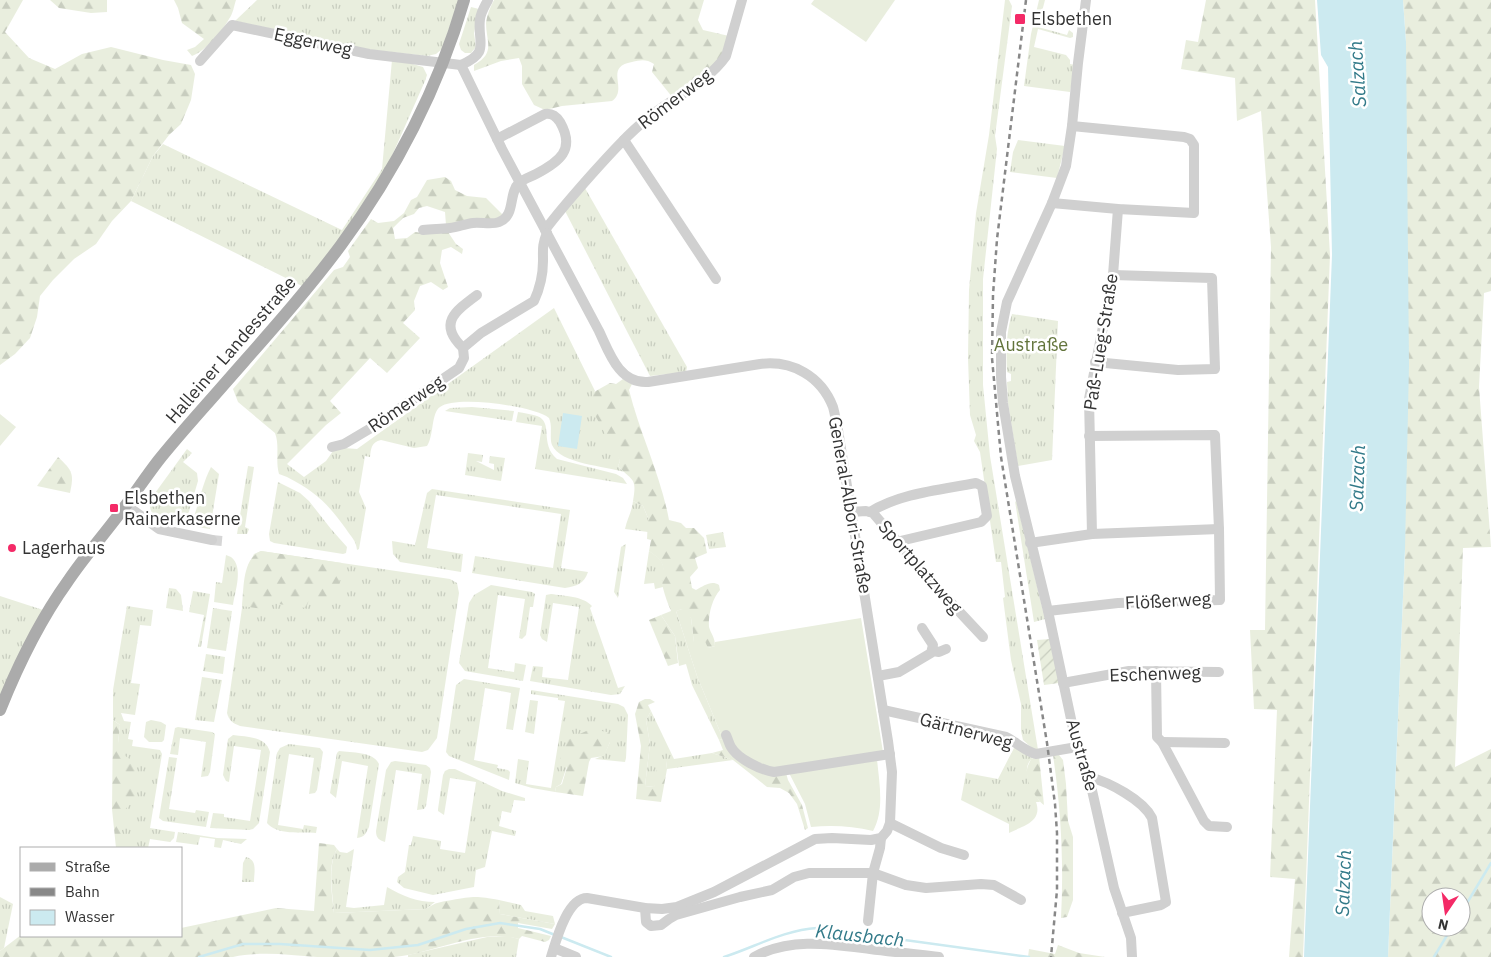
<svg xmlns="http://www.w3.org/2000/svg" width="1491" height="957" font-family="'IBM Plex Sans',sans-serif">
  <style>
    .grass { fill: url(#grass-tufts) }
    .forest { fill: url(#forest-firs); fill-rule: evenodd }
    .garden { fill: url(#garden-furrows) }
    .pitch { fill: #e9eede }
    .water { fill: #cceaf0 }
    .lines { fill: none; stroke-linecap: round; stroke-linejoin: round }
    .stream { stroke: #cceaf0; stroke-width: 2.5 }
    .minor-tunnel { stroke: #d6d6d6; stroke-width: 10; stroke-dasharray: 10 5; stroke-linecap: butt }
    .minor { stroke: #d0d0d0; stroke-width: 10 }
    .major { stroke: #ababab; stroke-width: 12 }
    .rail { stroke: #888; stroke-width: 2.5; stroke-dasharray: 5 4; stroke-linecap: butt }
    .poi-dot { fill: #f42a67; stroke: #fff; stroke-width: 2 }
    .labels { text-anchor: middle; stroke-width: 5; stroke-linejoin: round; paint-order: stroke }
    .poi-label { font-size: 18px; fill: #333; stroke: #fff; text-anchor: start }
    .street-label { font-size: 18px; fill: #333; stroke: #fff }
    .park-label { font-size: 18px; fill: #62743b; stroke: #fff }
    .water-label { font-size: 19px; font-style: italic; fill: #327a89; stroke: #fff }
  </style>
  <defs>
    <pattern id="grass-tufts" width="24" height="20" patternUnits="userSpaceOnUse" patternTransform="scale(1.25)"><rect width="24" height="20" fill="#e9eede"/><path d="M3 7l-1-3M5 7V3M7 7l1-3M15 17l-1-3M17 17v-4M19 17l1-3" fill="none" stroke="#c8cdbf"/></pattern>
    <pattern id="forest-firs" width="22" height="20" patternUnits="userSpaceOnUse" patternTransform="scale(1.25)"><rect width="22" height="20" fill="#e9eede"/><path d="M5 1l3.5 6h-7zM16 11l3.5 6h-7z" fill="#c8cdbf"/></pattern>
    <pattern id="garden-furrows" width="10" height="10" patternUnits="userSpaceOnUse" patternTransform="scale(1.25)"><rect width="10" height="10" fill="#e9eede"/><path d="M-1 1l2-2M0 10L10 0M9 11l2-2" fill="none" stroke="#c8cdbf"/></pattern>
  </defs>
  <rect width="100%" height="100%" fill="#fff"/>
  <g class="grass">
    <path d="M257 0H459L442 49 436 54 427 56 364 49 235 21Z"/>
    <path d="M1005 0H1009L1012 6 995 136 997 149 983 279V385L990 456 1038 750 1033 749 1023 740 1021 731V704L1011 660 1003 598 1005 597 1001 562H996L980 452 974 441 976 435 970 415 968 358 969 290 976 213 989 135Z"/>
    <path d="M1039 0H1045L1038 27 1067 35 1069 30 1073 33V37L1070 38 1038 29 1034 47 1066 55 1070 60V64L1075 65 1070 92 1024 86 1031 34Z"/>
    <path d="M471 7 479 9 474 33 476 47 471 53H465L461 50 459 44Z"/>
    <path d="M392 60 413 64 423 67 427 75 425 81 387 167 345 232 302 286 131 201 153 156 163 144 342 230 382 169Z"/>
    <path d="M1018 140 1065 146 1057 178 1010 172 1013 152Z"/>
    <path d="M585 188 687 367 686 372 650 376 565 211Z"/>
    <path d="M554 308 595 391 594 392 620 461 618 466 624 472C606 466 560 464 552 445 549 437 553 427 549 418 534 406 456 395 440 407 431 413 434 436 427 446L414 448 381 440C371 442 371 449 370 457L365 456 359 492 366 508 359 549 357 550C356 540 351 537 346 529 327 503 316 492 287 477V464L304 477 326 461 333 451 344 448 357 449Z"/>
    <path d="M1012 314 1058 321 1052 460 1018 466 1008 403 1007 382 1011 381V374L1007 372C1006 352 1006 333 1012 314Z"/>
    <path d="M472 407 514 411 512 421 445 411 450 408Z"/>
    <path d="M518 412C524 413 531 414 537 416 554 422 539 444 557 459L616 474 623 478 627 484 535 469 542 426 516 422Z"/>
    <path d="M187 449 192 453 183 462 197 473 198 481 185 525C169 523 147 521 150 500Z"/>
    <path d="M468 453 483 455 482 462 476 461 494 470V464L489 463 490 456 505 458 501 481 465 475Z"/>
    <path d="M248 466 254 467 245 527 249 529 247 534H237Z"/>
    <path d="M211 467 219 474 210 529 190 526C199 507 201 486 211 467Z"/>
    <path d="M278 482 300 493 309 501 331 529 347 547 346 553 343 554 274 543 270 541 269 534Z"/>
    <path d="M432 489 570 510 561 568 588 572C584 584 577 586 565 588L472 573 475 556 553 568 561 514 436 495 427 548 463 554 461 572 400 562 393 554 392 541 415 545 427 493Z"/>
    <path d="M633 501 643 506 648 518V532L625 529C627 519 632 512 633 501Z"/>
    <path d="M1015 501 1017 503 1045 619 1034 622Z"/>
    <path d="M723 532 726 547 709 549 706 535Z"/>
    <path d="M626 544 618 598 614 592 621 547Z"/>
    <path d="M261 551 450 579 457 583 459 593 437 738 428 750 422 752 240 726C232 723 229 720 227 713L248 566 254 554Z"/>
    <path d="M649 551C669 564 662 566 663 587L655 589 654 583 644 584Z"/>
    <path d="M226 555 231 557C244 567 235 591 233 605L214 602 216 582 222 583Z"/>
    <path d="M491 585 532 592 535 594 533 607H530L526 635 522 639 519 638 525 599 498 595 488 668 514 672 515 663 526 665 523 681 465 671 459 663 469 603 474 595Z"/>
    <path d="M169 588 176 589 181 595 183 611 166 608Z"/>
    <path d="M193 591 210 594 201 647H198L204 615 189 612Z"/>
    <path d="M551 594C564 596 583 596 592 606L590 608 618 688 625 686 620 694 611 695 530 681 533 666 543 667 542 677 568 680 579 607 553 603 547 642 542 639 540 635 546 595Z"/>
    <path d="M0 596 43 610 0 697Z"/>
    <path d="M127 606 153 610 151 626 140 625 131 683 140 684 135 715 121 713 124 721 131 722 128 739 133 740 132 746 160 750 162 754 150 828 175 832 174 838 170 842 150 839 148 848H122V812L124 755 118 743 120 725 113 720V690Z"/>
    <path d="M213 608 232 611 226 651 207 648Z"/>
    <path d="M671 611H676L697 676 723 739 719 740 692 685 686 664 679 666 675 636 661 615Z"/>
    <path d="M206 654 225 657 223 674 203 671Z"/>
    <path d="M202 677 222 680 214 722 195 720Z"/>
    <path d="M464 679 520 688 513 730 506 729 511 693 485 688 474 760 498 765 497 768 508 770 510 772 509 780 449 756 446 752 456 685Z"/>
    <path d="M531 690 618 704 624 707 628 715 626 758 625 762 595 759 604 755 610 742 567 766 561 784 556 787 555 792 532 788 515 783 518 759 529 761 526 784 551 788 565 701 558 700V698L531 694Z"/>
    <path d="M530 700 538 701 534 734 525 732Z"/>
    <path d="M651 711 674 759 712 753 733 760 667 769 666 761 654 787 645 786 650 744 646 720Z"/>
    <path d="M151 720 161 722 166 725 164 740 162 742H149L144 737 146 722Z"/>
    <path d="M178 727 212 732 215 734 210 772 208 776 201 777 206 742 180 738 178 755 170 754 175 728Z"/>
    <path d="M233 735C247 737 266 736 270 752L259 823 253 829 249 830 210 828 213 813 224 814V817L250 821 261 750 234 746 229 782 226 781 223 775 228 739Z"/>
    <path d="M289 744 320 748 323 752 317 790 315 793 309 794 314 758 289 754 278 825 303 829 304 825 317 827 316 833C302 832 276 835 267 823L277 753 280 748Z"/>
    <path d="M1015 746 1034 757C1018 768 1033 790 1040 802H1036C1043 822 1023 826 1009 833V824L961 800 966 773 998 779Z"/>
    <path d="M339 751C352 753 373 751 379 764L369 827C366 833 365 837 357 838L368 766 342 761 336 798 330 793 337 753Z"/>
    <path d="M169 757 177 758 169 809 195 813 196 810 209 812 206 827 163 821 159 818Z"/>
    <path d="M395 761 426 765 430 768 431 772 426 806 424 809 417 810 422 774 396 770 385 842C379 840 376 838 376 831L386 770 391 762Z"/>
    <path d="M449 769H455L502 791 525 798V801L514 800 511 813 502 811 499 826 516 831 515 836 492 831 485 867 476 870 474 887 433 895 404 888 397 882 398 877 405 872 409 845H411L413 836 441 841 440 849 465 853 476 782 450 778 444 815 438 811V809L443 775 445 771Z"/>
    <path d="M178 832 217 838 247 839 241 844 223 840 221 848 214 847 215 839 200 837 198 845 176 842Z"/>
    <path d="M337 849 340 852 347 853 354 849 346 907 354 908 384 905 387 887C403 896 417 902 435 902L426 909 334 913C333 894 327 867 337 849Z"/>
    <path d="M246 857C258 860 254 872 254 882H242L243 863Z"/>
    <path d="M0 897 13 904 4 948 0 951Z"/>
    <path d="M499 900 521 905 525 911 553 916 555 924 500 914Z"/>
    <path d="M507 936 519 939 516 957H408V955L487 937Z"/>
  </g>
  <g class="forest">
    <path d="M0 0H23L5 32 29 58 55 69 82 54 111 47 163 60 191 65 195 74 191 100 181 124 169 135 153 156 131 201 112 221 96 244 74 259 53 280 40 296 37 317 30 338 15 354 0 365Z"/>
    <path d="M50 0H107V12L91 13 59 8Z"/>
    <path d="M174 0H236C234 6 233 14 229 19 223 31 204 52 192 56L187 50 195 47 204 39 182 23 178 8Z"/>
    <path d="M494 0H704L698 20 703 30 729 36 721 57 710 69 673 98 652 72 654 64C646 59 641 60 632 62 603 67 629 89 612 101L562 106 545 110 534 105 522 84V66L519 58 501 61 474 71V65C496 53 486 41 486 23 487 15 490 7 494 0Z"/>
    <path d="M1206 0H1315L1330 255 1303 957H1289L1295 879 1270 877 1277 710 1254 709 1250 630H1265L1271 247 1261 111 1237 121 1235 78 1181 69 1186 40 1198 42Z"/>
    <path d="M1403 0H1491V291L1484 293 1479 387 1491 547 1463 548 1455 767 1491 749V957H1388L1405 549 1406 42ZM1431 897H1461V927H1431Z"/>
    <path d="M445 177 451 181 455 190 467 196 486 198 504 216 497 220 446 225 445 212 427 206 419 208 414 214 403 218 393 228 395 239 407 238 415 232 423 233 448 232 456 244 463 249 462 254 451 247 442 250 440 263 448 287 443 290 431 282 420 286 414 301 415 310 403 323 420 338 387 373 370 358 330 401 341 413 326 425 287 464V477L279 474C275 460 280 446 275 433L238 402 233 389 334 270 343 267 350 257 348 251 371 219 378 223 394 221 404 213 411 200 417 197 427 180Z"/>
    <path d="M623 379 632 384 629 390C640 434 661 476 669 520L681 523 686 528H694L704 538 707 553 695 558 698 568 690 577 692 588 696 590C704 586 711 580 719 585L720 590C712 599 708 615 709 627 711 634 715 637 715 646L708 648 694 643 691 618 682 609 674 612 671 611C668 604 665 596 663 588 659 568 672 567 649 551L651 540 647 539 648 518 643 506 633 501C637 477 633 482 618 466L620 461 590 406 594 392 610 383 616 384Z"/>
    <path d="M58 457C73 471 74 474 70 493L37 486Z"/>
    <path d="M261 551 342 563 337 597 309 600 306 608 265 602 263 609 242 606C244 588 242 559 261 551Z"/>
    <path d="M661 615 675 636 678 663 668 666 649 620Z"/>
    <path d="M645 699H650L655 702 648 705 651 711 646 720 650 744 645 786 654 787 658 760 666 761 667 769 661 802 636 799 641 746 635 714 639 702Z"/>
    <path d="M113 720 120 725 118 743 123 744 124 755 135 763V800L122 812V848H116L112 809Z"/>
    <path d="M591 729 607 732 610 742 604 756 591 758 589 762 583 796 555 792 556 787 562 784 567 767 560 758 568 739Z"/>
    <path d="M723 739 786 773 788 780 802 805 808 828 805 830 797 804 789 793 780 788 767 787 733 760 712 753 723 750 719 740Z"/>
    <path d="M1053 755H1059L1063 760 1066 784 1068 821 1073 837V900L1067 917 1061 918C1064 863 1061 809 1053 755Z"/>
    <path d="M1039 756 1044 805C1037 800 1027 784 1027 774 1026 768 1029 764 1031 759Z"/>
    <path d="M319 843 334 845 337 849C327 866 332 894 334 913L426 909C436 902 440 902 452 900 473 896 478 896 499 900L500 914 555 924 552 929 518 923V928L551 936 549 940 545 942 522 936 519 939C478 928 435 953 394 957 369 957 342 957 317 957 289 955 261 951 233 957H0V951L21 935 181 936V928L276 908 314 911Z"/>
    <path d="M1058 945 1079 953 1105 957H1028L1029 949 1055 954Z"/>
  </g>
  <path class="garden" d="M1050 639 1059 683 1044 685 1037 640Z"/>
  <g class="pitch">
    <path d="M814 0H895L866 42 811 4Z"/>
    <path d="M0 414 16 427 0 446Z"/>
    <path d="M682 609 688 610 691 618 694 642 704 639 708 648 715 646V642L861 618 884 758 877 759C879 782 885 810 873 831 853 826 831 825 811 827L805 804 789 773 765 774 723 739 697 676 676 611Z"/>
  </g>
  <g class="water">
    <path d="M1317 0H1403L1406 42 1409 365 1405 549 1388 957H1304L1332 255 1328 67 1321 55Z"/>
    <path d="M563 413 582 416 577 449 558 446Z"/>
  </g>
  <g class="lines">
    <g class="stream">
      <path d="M1461 913 1491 863"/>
      <path d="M561 937 611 957"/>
      <path d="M199 957 243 944H280L370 950 418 945 466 929 500 923 540 929 555 935"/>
      <path d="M724 957C755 947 784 930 817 928L1029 957"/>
      <path d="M1434 957 1452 927"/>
    </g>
    <path class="minor-tunnel" d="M212 540 223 541"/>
    <g class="minor">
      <path d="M1086 0 1078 63 1072 126 1066 166 1052 203 1007 302 1001 332V377L1003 403 1015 476 1048 611 1077 747 1089 777 1114 888 1131 938 1132 957"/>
      <path d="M200 61 232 25 369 54 461 65C491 52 477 43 480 19 481 12 485 6 488 0"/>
      <path d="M461 65 502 149 599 331C609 352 619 384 648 382L760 364C792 360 821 376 833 407 835 414 836 422 838 430L888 741 892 772 890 823 887 831 881 838 871 840 832 838 815 839 714 892 677 907 662 909 645 908 587 898C567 898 556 941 551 957"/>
      <path d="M624 140 716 279"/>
      <path d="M1052 203 1118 209 1194 213V145L1190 139 1184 137 1072 126"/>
      <path d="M423 230C432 229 441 229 450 228 458 227 465 224 473 223 481 222 492 225 499 222 516 216 508 193 519 183 523 179 530 177 536 174 559 162 576 150 560 122 556 116 552 113 545 114L497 139"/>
      <path d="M545 230C560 210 576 192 592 174 610 154 628 134 649 117 674 97 707 83 726 56L742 0"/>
      <path d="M463 348C438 324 454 312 477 295"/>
      <path d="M1095 362 1178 370 1215 369 1212 278 1113 275"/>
      <path d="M332 447 344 444 371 428 459 368 464 358 463 348 481 333 534 301C540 288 543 275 543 261 543 249 542 245 547 233"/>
      <path d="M126 505 159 529 212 540"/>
      <path d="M851 512 866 511 873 513 939 590 983 637"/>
      <path d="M870 512C901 493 940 490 976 483L982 486 987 516 981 522 896 542"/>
      <path d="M1092 534 1089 399 1113 275 1118 209"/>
      <path d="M1030 543 1092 534 1219 529"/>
      <path d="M1048 611 1118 603 1220 600 1219 529 1215 435 1089 436"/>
      <path d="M933 651 939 652 946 649"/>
      <path d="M1156 671 1157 737 1162 742 1204 821 1209 826 1227 827"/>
      <path d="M878 676 899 672 931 653 933 645 922 628"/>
      <path d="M1063 683 1129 671 1219 672"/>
      <path d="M883 710 1006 737C1016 742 1025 751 1036 754L1077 747"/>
      <path d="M726 735C728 739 729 744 731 747 738 759 761 770 774 772L890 754"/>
      <path d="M1162 742 1225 743"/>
      <path d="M1089 777C1109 782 1143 800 1152 818L1166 902 1161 905 1122 913"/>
      <path d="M890 823 941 848 964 855"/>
      <path d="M645 908 646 922 651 926 661 925 669 919 676 915 740 897 772 890 794 877 809 873H873L906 885 926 888 981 884 994 885 1021 900"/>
      <path d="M868 921 873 873 880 848 881 838"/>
      <path d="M554 948 576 957"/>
      <path d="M754 957C790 937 831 944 870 949 893 952 916 954 939 957"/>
    </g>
    <path class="major" d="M0 710C18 665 40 620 68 581 84 557 103 536 120 513 133 496 145 478 158 461 178 436 199 413 220 389 261 342 304 295 341 245 395 172 439 87 464 0"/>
    <path class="rail" d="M1026 0 997 239 993 295 992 358 1001 457 1047 743 1055 804 1057 833V890L1051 957"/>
  </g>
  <g class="poi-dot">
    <rect x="1014" y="13" width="12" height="12" rx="2.5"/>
    <rect x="109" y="503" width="10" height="10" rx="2.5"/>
    <circle cx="12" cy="548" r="5"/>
  </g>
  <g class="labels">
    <g class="poi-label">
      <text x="1031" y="25">Elsbethen</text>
      <text x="124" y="504">Elsbethen<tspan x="124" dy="21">Rainerkaserne</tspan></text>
      <text x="22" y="554">Lagerhaus</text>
    </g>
    <g class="street-label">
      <text transform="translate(313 42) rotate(12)" y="6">Eggerweg</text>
      <text transform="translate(675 99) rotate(-37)" y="6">Römerweg</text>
      <text transform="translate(1101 342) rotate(-81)" y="6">Paß-Lueg-Straße</text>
      <text transform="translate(231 350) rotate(-49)" y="6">Halleiner Landesstraße</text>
      <text transform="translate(406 404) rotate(-34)" y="6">Römerweg</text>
      <text transform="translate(850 505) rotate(80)" y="6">General-Albori-Straße</text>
      <text transform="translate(920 567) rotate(49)" y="6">Sportplatzweg</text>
      <text transform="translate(1168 601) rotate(-3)" y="6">Flößerweg</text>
      <text transform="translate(1155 674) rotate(-2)" y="6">Eschenweg</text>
      <text transform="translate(966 731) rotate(15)" y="6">Gärtnerweg</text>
      <text transform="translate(1082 755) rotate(74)" y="6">Austraße</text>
    </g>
    <g class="park-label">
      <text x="1031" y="351">Austraße</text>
    </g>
    <g class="water-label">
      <text transform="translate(1357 74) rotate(-94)" y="7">Salzach</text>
      <text transform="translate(1357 478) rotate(-88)" y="7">Salzach</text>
      <text transform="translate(1343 883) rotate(-88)" y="7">Salzach</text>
      <text transform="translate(860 935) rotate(6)" y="7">Klausbach</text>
    </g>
  </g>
  <rect x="20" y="847" width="162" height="90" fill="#ffffff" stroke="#adadad"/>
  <rect x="30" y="863" width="25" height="8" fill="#ababab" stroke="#adadad"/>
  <text x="65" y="872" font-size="15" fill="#333333">Straße</text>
  <rect x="30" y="888" width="25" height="8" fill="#888888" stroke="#adadad"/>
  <text x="65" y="897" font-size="15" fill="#333333">Bahn</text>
  <rect x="30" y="910" width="25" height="15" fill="#cceaf0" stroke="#adadad"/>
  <text x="65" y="922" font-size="15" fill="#333333">Wasser</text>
  <g transform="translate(1446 912) rotate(193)"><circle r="24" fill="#ffffff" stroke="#adadad"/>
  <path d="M0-4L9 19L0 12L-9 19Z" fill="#f42a67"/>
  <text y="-8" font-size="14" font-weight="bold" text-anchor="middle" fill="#333333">N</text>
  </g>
</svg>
